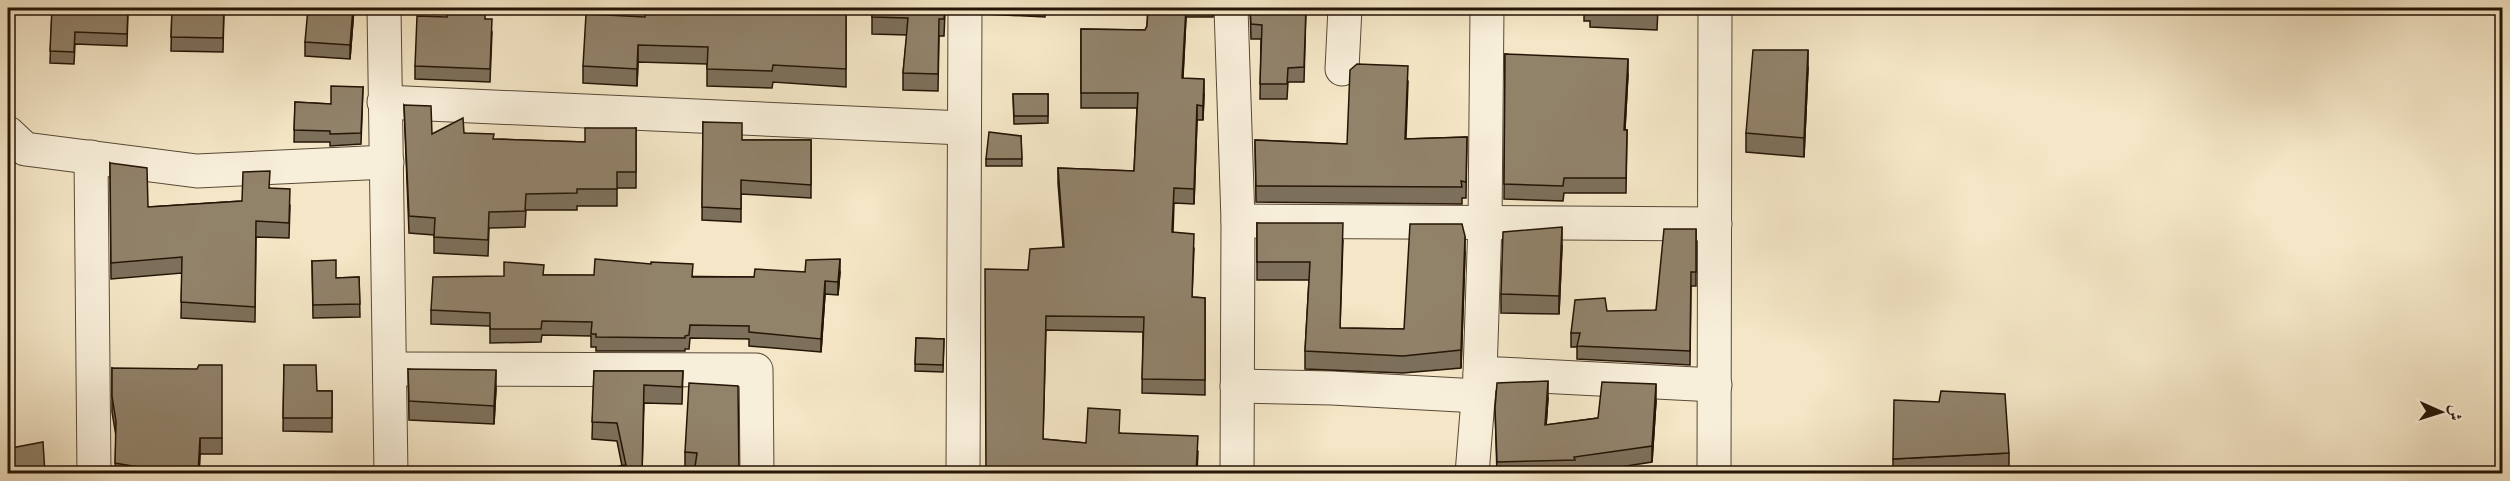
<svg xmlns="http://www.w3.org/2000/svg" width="2510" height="481" font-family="'EB Garamond',Amiri,serif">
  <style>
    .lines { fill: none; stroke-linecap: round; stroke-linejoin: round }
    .minor-casing { stroke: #594936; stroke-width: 35 }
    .minor { stroke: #f8efda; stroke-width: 33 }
    .wall { fill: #7d705b; stroke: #251506; stroke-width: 1.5 }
    .shaded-wall { fill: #665b4a; stroke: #251506; stroke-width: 1.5 }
    .building { fill: #91826a; stroke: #251506; stroke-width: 1.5 }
  </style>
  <rect width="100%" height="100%" fill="#f4e6c6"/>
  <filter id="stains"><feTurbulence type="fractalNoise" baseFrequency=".00333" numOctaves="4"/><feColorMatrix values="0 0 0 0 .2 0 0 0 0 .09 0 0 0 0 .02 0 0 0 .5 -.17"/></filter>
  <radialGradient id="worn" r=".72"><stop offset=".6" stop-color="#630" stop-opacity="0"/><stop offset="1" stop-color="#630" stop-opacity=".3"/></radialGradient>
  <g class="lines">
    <defs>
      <g id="minor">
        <path d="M384 8 391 474"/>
        <path d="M1231 8 1238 221 1237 474"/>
        <path d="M1487 8 1485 222 1480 373 1715 385"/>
        <path d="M1342 69 1345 8"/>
        <path d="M384 102 963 128"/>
        <path d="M8 133 25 149 197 171 387 162"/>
        <path d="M91 157 94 474"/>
        <path d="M1238 221 1715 224"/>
        <path d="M390 369 756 370 757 474"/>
        <path d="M1237 386 1332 388 1478 396"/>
        <path d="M963 474 965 8"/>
        <path d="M1472 474 1480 375"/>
        <path d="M1714 474 1715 8"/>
      </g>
    </defs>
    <use href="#minor" class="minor-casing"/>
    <use href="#minor" class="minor"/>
  </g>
  <g class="wall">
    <path d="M42 8H128L127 46 75 44 74 64 50 63 52 11H42Z"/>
    <path d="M172 8H224L223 52 171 51Z"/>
    <path d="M354 8 350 59 305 56V42Z"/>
    <path d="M846 8V87L773 82 772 88 707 86V64L638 62 637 86 583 83V66L645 17Z"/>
    <path d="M872 8 945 12 944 36H939L938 91 903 90V73L907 35 872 34Z"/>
    <path d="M983 8H1046L1045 17 984 14Z"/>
    <path d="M1148 8H1214L1213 17H1186L1183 78 1204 94 1203 120H1197L1194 204 1174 203 1173 232 1194 248 1192 297 1205 298V395L1142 393 1143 332 1046 330 1043 439 1086 443 1120 433 1198 451 1197 474H986L1028 270 1063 247 1058 183V168L1134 171 1137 108H1081V29L1145 30 1147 26Z"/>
    <path d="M1250 8H1306L1304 82H1288L1287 99H1260L1261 39H1251Z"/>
    <path d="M1584 8H1658L1657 30 1590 27V21H1584Z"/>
    <path d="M485 19 492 32 490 82 415 79V66Z"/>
    <path d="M1505 54 1628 74 1625 130H1627L1626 193H1564L1563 201 1504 199Z"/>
    <path d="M1808 68 1804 157 1746 152V133Z"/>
    <path d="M1408 82 1406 139 1467 137 1466 198H1462V204L1256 202 1255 140 1347 144Z"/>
    <path d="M363 87 361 144 330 146V142H294L295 102 331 104Z"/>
    <path d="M1013 94H1048V123L1014 124Z"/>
    <path d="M404 105 432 134 464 133 494 139 585 142 636 128V188H617V206H577V210H526L525 227 489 228 488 256 434 253V235L409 233Z"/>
    <path d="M703 122 742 140H811V198L741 194V222L702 220Z"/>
    <path d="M1021 136 1022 166H986V159Z"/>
    <path d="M110 163 148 207 242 201 270 188 290 205 289 238 256 237 255 322 181 318 182 273 111 279Z"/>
    <path d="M1257 223 1343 240 1340 328 1404 329 1465 253 1461 368 1403 373 1305 369V351L1309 280H1257Z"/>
    <path d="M1696 229V286H1691L1690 365 1577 359V347H1571V333L1656 310Z"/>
    <path d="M1562 246 1559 314 1501 313V294Z"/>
    <path d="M312 261 336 278 359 277 360 317 313 318Z"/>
    <path d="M805 272H840L838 295 825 294 821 352 749 346V339L690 338 689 349H685V351H596V347H591V336L542 335 541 342 490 343V326L431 324V310L544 275 754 277Z"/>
    <path d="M916 338 944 339 943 372 915 371Z"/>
    <path d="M284 365 317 391H332V432L283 431Z"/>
    <path d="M112 368 222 438V454H200L199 474H115L116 436 112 412Z"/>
    <path d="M408 369 496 388 494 424 409 420Z"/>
    <path d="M594 371H683L682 404 644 403 642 474 622 466 617 441 592 439Z"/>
    <path d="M738 386 695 469H685V452Z"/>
    <path d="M1548 398 1546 425 1598 418 1656 401 1652 462 1575 474H1497L1495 408Z"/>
    <path d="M2009 453V472L1973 474H1893V459Z"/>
  </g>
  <g class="shaded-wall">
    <path d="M353 8H354L350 59V45Z"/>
    <path d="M1186 8V17L1182 92V78Z"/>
    <path d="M638 45V62L637 86V69Z"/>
    <path d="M1808 50V68L1804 157V138Z"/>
    <path d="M1628 59V74L1624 145V130Z"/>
    <path d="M1204 79V94L1203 120V106Z"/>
    <path d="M1197 105V120L1194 204V189Z"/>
    <path d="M1562 227V246L1559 314V296Z"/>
    <path d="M1465 236V253L1461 368V350Z"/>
    <path d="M840 259V272L838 295V282Z"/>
    <path d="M825 281V294L821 352V339Z"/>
    <path d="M496 370V388L494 424V406Z"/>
    <path d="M1548 381V398L1545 442V425Z"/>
    <path d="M1656 384V401L1652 462V446Z"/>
    <path d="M200 438V454L199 474H198Z"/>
  </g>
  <g class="building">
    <path d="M52 8H128L127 34 75 32 74 52 50 51Z"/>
    <path d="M172 8H224L223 38 171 37Z"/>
    <path d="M308 8H353L350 45 305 42Z"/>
    <path d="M447 8H485V19H492L490 69 415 66 417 16 447 17Z"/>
    <path d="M646 8H846V69L773 65 772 71 707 69 708 47 638 45 637 69 583 66 586 14 645 17Z"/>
    <path d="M872 8H945L944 19H939L938 74 903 73 908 18 872 17Z"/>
    <path d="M1148 8H1186L1182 78 1204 79 1203 106 1197 105 1194 189 1174 188 1172 232 1194 234 1192 297 1205 298V380L1142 379 1144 317 1046 316 1043 439 1086 443 1088 408 1120 410 1119 433 1198 436 1196 474H986L985 269 1028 270 1030 249 1064 247 1058 168 1134 171 1138 93H1081V29L1145 30 1147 26Z"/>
    <path d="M1250 8H1306L1304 67 1288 68 1287 84H1260L1262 25 1251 24Z"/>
    <path d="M1590 8H1658L1657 13 1590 11Z"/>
    <path d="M1753 50H1808L1804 138 1746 133Z"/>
    <path d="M1505 54 1628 59 1624 130H1627L1626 178H1564L1563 186 1504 184Z"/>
    <path d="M1357 64 1408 66 1405 139 1467 137 1466 182 1461 181 1462 187 1256 186 1255 140 1347 144 1350 70Z"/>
    <path d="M331 86 363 87 361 133 332 134H330V131L294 130 295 102 331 104Z"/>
    <path d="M1013 94H1048V116H1014Z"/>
    <path d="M404 105 431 106 432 134 463 118 464 133 494 134 493 139 585 142V128H636V172H617V189H577V193L526 194 525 211 489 212 488 240 434 237 435 218 409 216Z"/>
    <path d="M703 122 742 123V140H811V185L741 180V209L702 207Z"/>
    <path d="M989 132 1021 136 1022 159H986Z"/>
    <path d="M110 163 147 168 148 207 242 201 243 172 270 171 269 188 290 189 289 223 256 221 255 307 181 302 182 257 111 263Z"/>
    <path d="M1257 223H1343L1340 328 1404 329 1410 224H1462L1465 236 1461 350 1403 356 1305 351 1310 262H1257Z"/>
    <path d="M1562 227 1559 296 1501 294 1503 232Z"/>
    <path d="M1664 229H1696V272H1691L1690 351 1577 346 1580 333H1571L1575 300 1605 298 1607 311 1656 310Z"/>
    <path d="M595 259 651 264V262L693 264 692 277H754L755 269 805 272 806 260 840 259 838 282 825 281 821 339 749 332V326L690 325 689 335 685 336V338L596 337V334H591L592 322 542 321 541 329H490V313L431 310 433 277 504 276V262L544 265 543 275H594Z"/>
    <path d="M336 260V278L359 277 360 304 313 305 312 261Z"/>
    <path d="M916 338 944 339 943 365 915 364Z"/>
    <path d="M199 365H222V438H200L198 474H143L144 468 115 463 116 421 112 396V368L197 369Z"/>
    <path d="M284 365H316L317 391H332V418H283Z"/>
    <path d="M408 369 496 370 494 406 409 401Z"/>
    <path d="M594 371H683L682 387 644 385 642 474H618L619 466 626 465 617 423 592 422Z"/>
    <path d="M1548 381 1545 425 1598 418 1602 382 1656 384 1652 446 1574 457 1575 460 1497 462 1495 408 1497 383Z"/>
    <path d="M689 383 738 386 739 474H694L697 453 685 452Z"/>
    <path d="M1941 391 2005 394 2009 453 1893 459 1894 400 1939 402Z"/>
    <path d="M8 419 11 448 43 442 45 474H8Z"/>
  </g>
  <rect width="2510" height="481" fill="none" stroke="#f4e6c6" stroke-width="30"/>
  <rect x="9" y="9" width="2492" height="463" fill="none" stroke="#251506" stroke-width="3"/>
  <rect x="15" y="15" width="2480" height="451" fill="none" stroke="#251506" stroke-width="1.5"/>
  <g transform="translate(2441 412) rotate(93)" stroke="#f8efda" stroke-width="4.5" paint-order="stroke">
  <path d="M0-4.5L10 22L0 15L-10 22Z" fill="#251506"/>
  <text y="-9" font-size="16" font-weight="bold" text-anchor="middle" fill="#251506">ش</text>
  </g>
  <rect width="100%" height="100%" filter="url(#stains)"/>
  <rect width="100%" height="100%" fill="url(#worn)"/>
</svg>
